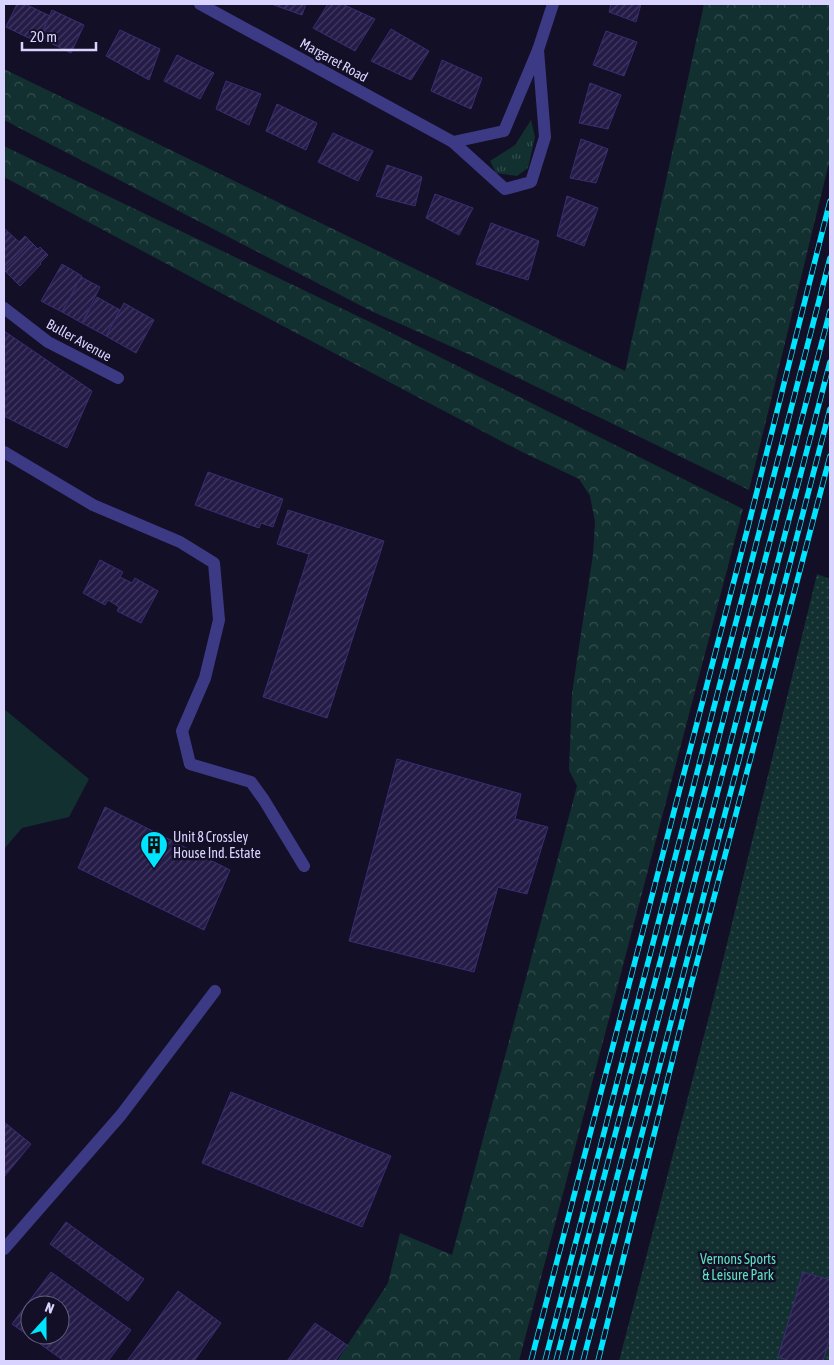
<svg xmlns="http://www.w3.org/2000/svg" width="834" height="1365" font-family="'Asap Condensed',sans-serif">
  <style>
    .grass { fill: url(#grass-tufts) }
    .forest { fill: url(#forest-crowns) }
    .park { fill: url(#park-dots) }
    .pitch { fill: #12302f }
    .building { fill: url(#building-hatch); stroke: #3b2d73; fill-rule: evenodd }
    .lines { fill: none; stroke-linecap: round; stroke-linejoin: round }
    .lane { stroke: #3d3a85; stroke-width: 12 }
    .street { stroke: #3d3a85; stroke-width: 12 }
    .rail-casing { stroke: #00e5ff; stroke-width: 5.5 }
    .rail { stroke: #130f26; stroke-width: 4; stroke-dasharray: 11; stroke-linecap: butt }
    .labels { text-anchor: middle; stroke-width: 5; stroke-linejoin: round; paint-order: stroke }
    .street-label { font-size: 14px; fill: #d9d4ff; stroke: #130f26 }
    .poi-label { font-size: 14px; fill: #d9d4ff; stroke: #130f26; text-anchor: start }
    .park-label { font-size: 14px; fill: #5fe0c0; stroke: #130f26 }
  </style>
  <defs>
    <pattern id="grass-tufts" width="24" height="20" patternUnits="userSpaceOnUse" patternTransform="scale(1.25)"><rect width="24" height="20" fill="#12302f"/><path d="M3 7l-1-3M5 7V3M7 7l1-3M15 17l-1-3M17 17v-4M19 17l1-3" fill="none" stroke="#344d4e"/></pattern>
    <pattern id="forest-crowns" width="20" height="18" patternUnits="userSpaceOnUse" patternTransform="scale(1.25)"><rect width="20" height="18" fill="#12302f"/><path d="M2 6a3 3 0 1 1 6 0M12 15a3 3 0 1 1 6 0" fill="none" stroke="#344d4e"/></pattern>
    <pattern id="park-dots" width="8" height="8" patternUnits="userSpaceOnUse" patternTransform="scale(1.25)"><rect width="8" height="8" fill="#12302f"/><path d="M2 2h.1M6 6h.1" fill="none" stroke="#344d4e" stroke-width="1.8" stroke-linecap="round"/></pattern>
    <pattern id="building-hatch" width="6" height="6" patternUnits="userSpaceOnUse" patternTransform="scale(1.25)"><rect width="6" height="6" fill="#241b47"/><path d="M-1 1l2-2M0 6l6-6M5 7l2-2" fill="none" stroke="#433b63"/></pattern>
  </defs>
  <rect width="100%" height="100%" fill="#130f26"/>
  <path class="grass" d="M531 120 535 137 528 168 517 176 496 173 490 161 515 145Z"/>
  <g class="forest">
    <path d="M704 4H830V159L749 490 477 358 371 311 4 120V69L625 371Z"/>
    <path d="M4 146 370 322 743 509 519 1361H337L388 1283 400 1233 452 1255 577 786 569 770 572 693 593 554 595 522 590 496 579 479 522 452 281 325 4 177Z"/>
  </g>
  <path class="park" d="M817 574 830 579V1361H619L714 997Z"/>
  <path class="pitch" d="M4 709 89 779 69 817 22 828 4 849Z"/>
  <g class="building">
    <path d="M17 4H25L50 16 37 42 6 27Z"/>
    <path d="M271 4H306L302 15Z"/>
    <path d="M328 4H342L375 19 355 51 313 28Z"/>
    <path d="M611 4H641L636 22 609 12Z"/>
    <path d="M52 10 84 25 71 53 40 38Z"/>
    <path d="M391 29 429 51 411 80 371 61Z"/>
    <path d="M120 30 160 49 149 80 106 56Z"/>
    <path d="M606 31 637 42 624 76 593 65Z"/>
    <path d="M177 55 214 73 200 99 164 81Z"/>
    <path d="M442 60 482 78 471 109 431 91Z"/>
    <path d="M226 81 261 94 249 125 216 109Z"/>
    <path d="M590 83 621 95 608 129 579 123Z"/>
    <path d="M277 104 317 123 306 150 266 131Z"/>
    <path d="M333 133 373 151 358 181 318 162Z"/>
    <path d="M581 139 608 149 596 183 570 178Z"/>
    <path d="M387 165 422 177 415 206 376 196Z"/>
    <path d="M435 194 473 208 459 235 426 218Z"/>
    <path d="M567 196 598 208 584 246 557 236Z"/>
    <path d="M491 223 539 241 528 280 476 264Z"/>
    <path d="M4 228 19 242 25 236 31 242 4 270Z"/>
    <path d="M31 242 38 249 40 247 48 255 40 263 41 264 20 286 4 270Z"/>
    <path d="M62 264 82 276 62 312 41 301Z"/>
    <path d="M81 277 100 287 82 323 62 312Z"/>
    <path d="M97 297 120 310 106 336 82 323Z"/>
    <path d="M124 303 154 320 136 353 106 336Z"/>
    <path d="M4 331 92 391 67 448 4 416Z"/>
    <path d="M208 472 283 499 273 527 261 523 259 528 195 505Z"/>
    <path d="M288 510 384 541 327 718 263 697 309 554 277 544Z"/>
    <path d="M100 560 123 572 120 577 132 583 135 578 158 591 141 623 117 611 119 607 108 600 105 605 83 593Z"/>
    <path d="M397 759 521 794 515 819 548 827 527 894 498 887 474 972 349 941Z"/>
    <path d="M105 807 230 870 204 930 78 868Z"/>
    <path d="M231 1092 391 1156 362 1227 202 1163Z"/>
    <path d="M4 1122 31 1144 4 1177Z"/>
    <path d="M66 1222 144 1279 128 1301 50 1244Z"/>
    <path d="M51 1272 131 1330 108 1361H64L12 1324ZM30 1305H60V1335H30Z"/>
    <path d="M803 1272 830 1280V1337L823 1361H790L778 1357Z"/>
    <path d="M178 1291 221 1323 194 1361H127Z"/>
    <path d="M315 1323 347 1345 335 1361H287Z"/>
  </g>
  <g class="lines">
    <g class="lane">
      <path d="M4 452 93 505 180 542 214 563 219 620 205 678 182 731 190 764 251 782 264 800 304 866"/>
      <path d="M4 1249 121 1115 215 991"/>
    </g>
    <g class="street">
      <path d="M200 4 453 142 505 189 531 182 545 137 538 50"/>
      <path d="M453 142 504 131 538 50 553 4"/>
      <path d="M4 308 48 342 118 378"/>
    </g>
    <defs>
      <g id="rail">
        <path d="M531 1361 748 527 830 201"/>
        <path d="M545 1361 830 258"/>
        <path d="M556 1361 830 311"/>
        <path d="M569 1361 830 362"/>
        <path d="M583 1361 830 409"/>
        <path d="M598 1361 691 985 830 456"/>
      </g>
    </defs>
    <use href="#rail" class="rail-casing"/>
    <use href="#rail" class="rail"/>
  </g>
  <defs>
    <symbol id="building-pin" viewBox="-11 -11 22 30"><path d="M0 17L-7.5 6A9.5 9.5 0 1 1 7.5 6Z" fill="#00e5ff" stroke="#130f26"/><path d="M-4-6H4V6H1V3H-1V6H-4ZM-2.5-4.3h1.7v1.8h-1.7ZM.8-4.3h1.7v1.8H.8ZM-2.5-1h1.7V.8h-1.7ZM.8-1h1.7V.8H.8Z" fill="#111"/></symbol>
  </defs>
  <g fill-rule="evenodd">
    <use href="#building-pin" x="138" y="829" width="32" height="43"/>
  </g>
  <g class="labels">
    <g class="street-label">
      <text transform="translate(334 60) rotate(29)" y="5">Margaret Road</text>
      <text transform="translate(79 340) rotate(29)" y="5">Buller Avenue</text>
    </g>
    <g class="poi-label">
      <text x="173" y="842">Unit 8 Crossley<tspan x="173" dy="16">House Ind. Estate</tspan></text>
    </g>
    <g class="park-label">
      <text x="738" y="1264">Vernons Sports<tspan x="738" dy="16">&amp; Leisure Park</tspan></text>
    </g>
  </g>
  <rect width="834" height="1365" fill="none" stroke="#d9d4ff" stroke-width="10"/>
  <g transform="translate(45 1320) rotate(21)"><circle r="24" fill="#130f26" stroke="#625e7d"/>
  <path d="M0-4L9 19L0 12L-9 19Z" fill="#00e5ff"/>
  <text y="-8" font-size="14" font-weight="bold" text-anchor="middle" fill="#d9d4ff">N</text>
  </g>
  <path d="M22 42v8h74v-8" fill="none" stroke="#d9d4ff" stroke-width="2.5"/>
  <text x="30" y="42" font-size="15" fill="#d9d4ff" stroke="#130f26" stroke-width="4" paint-order="stroke">20 m</text>
</svg>
